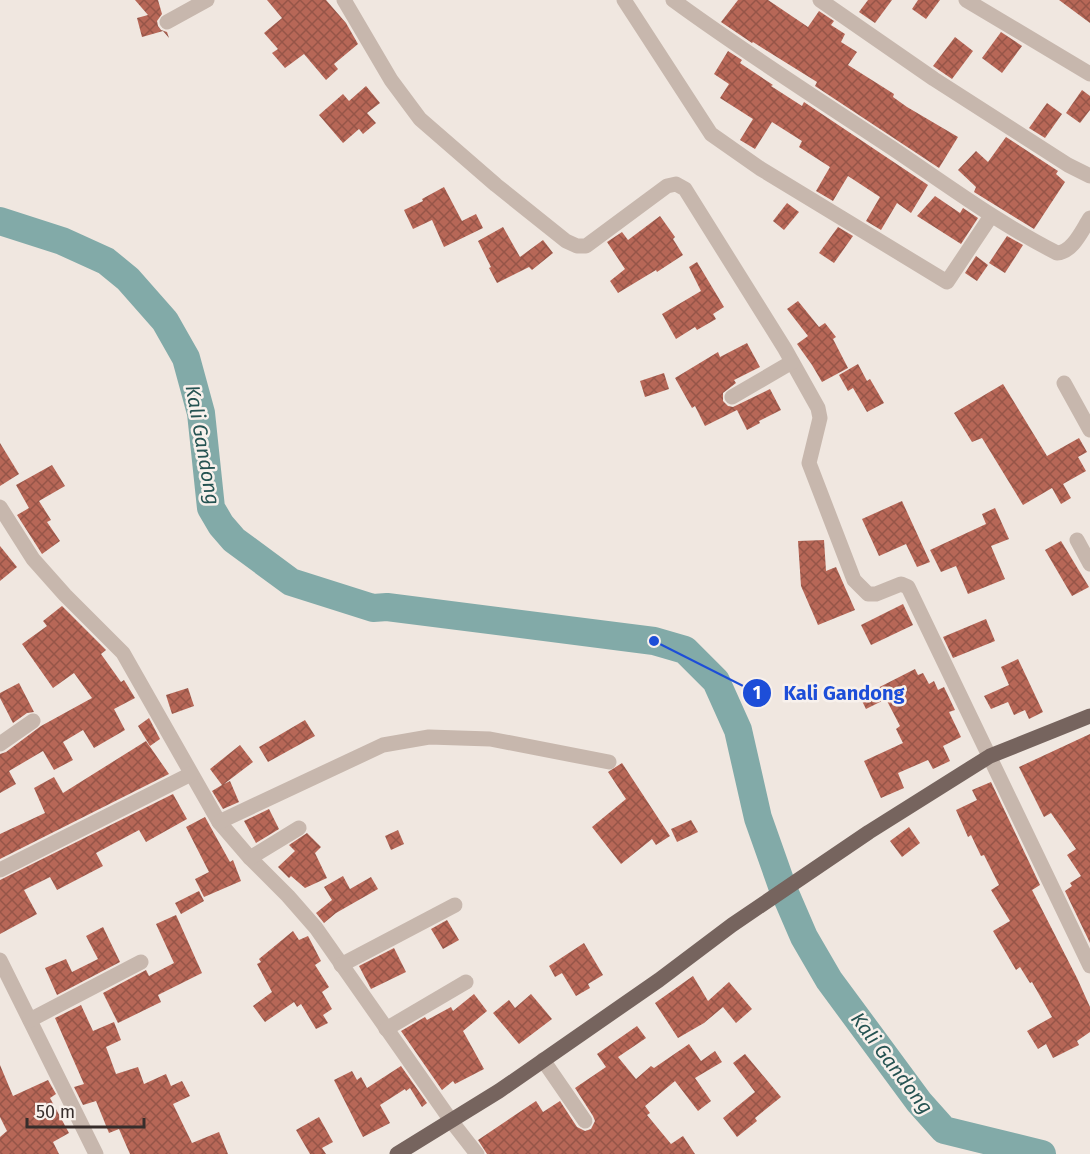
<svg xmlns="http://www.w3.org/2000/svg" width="1090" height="1154" font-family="'Fira Sans',sans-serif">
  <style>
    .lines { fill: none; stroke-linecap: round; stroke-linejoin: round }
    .river { stroke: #82aaa8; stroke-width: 28 }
    .building { fill: url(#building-cross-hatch) }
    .minor { stroke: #c7b7ad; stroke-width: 15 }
    .major { stroke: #76645e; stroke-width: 15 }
    .labels { text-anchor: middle; stroke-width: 5; stroke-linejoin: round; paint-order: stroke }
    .water-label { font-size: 20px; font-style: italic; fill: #255352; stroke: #f8f1ec }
    .leader { fill: none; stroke: #1d4ed8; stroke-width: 2 }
    .callout-dot { fill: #1d4ed8; stroke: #f8f1ec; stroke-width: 2 }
    .mark-label { font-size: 18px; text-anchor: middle; font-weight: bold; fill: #fff }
    .callout-label { font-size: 20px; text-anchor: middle; font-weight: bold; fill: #1d4ed8; stroke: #f8f1ec; stroke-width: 5; stroke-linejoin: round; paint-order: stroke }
  </style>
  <defs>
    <pattern id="building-cross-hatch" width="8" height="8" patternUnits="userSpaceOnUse" patternTransform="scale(1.5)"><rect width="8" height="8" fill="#b76757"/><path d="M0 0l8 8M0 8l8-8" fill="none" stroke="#965548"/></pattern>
  </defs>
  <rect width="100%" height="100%" fill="#f0e7e0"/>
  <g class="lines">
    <path class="river" d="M0 221 62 241 106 261 128 279 165 321 186 358 201 413 211 508 221 525 234 540 291 582 373 608 387 607 654 641 685 650 716 681 738 730 758 818 782 886 804 937 829 980 919 1102 944 1130 1042 1154"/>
  </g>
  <g class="building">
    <path d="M135 0H158L162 14 157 21 158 26 161 30 167 32 169 38 163 31 142 37 137 18 148 15Z"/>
    <path d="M267 0H326L346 23 358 44 334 64 338 69 326 80 304 54 285 68 272 53 278 49 264 33 282 18Z"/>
    <path d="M738 0H768L808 27 819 11 834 21 831 25 845 34 841 42 857 52 848 65 894 94 893 97 907 107 958 137 939 168 815 86 817 82 753 42 752 43 721 22Z"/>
    <path d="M868 0H892L875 23 859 12Z"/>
    <path d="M918 0H940L926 19 912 9Z"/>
    <path d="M1059 0H1090V23Z"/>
    <path d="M1001 32 1022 46 1002 73 982 58Z"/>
    <path d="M955 37 973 51 952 79 933 66Z"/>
    <path d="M728 51 742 60 740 63 773 85 771 86 802 106 804 102 928 185 911 213 897 203 881 230 866 221 880 197 848 176 833 201 816 191 830 167 799 147 802 141 772 122 755 149 740 140 753 119 720 98 729 84 714 74Z"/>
    <path d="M366 86 380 103 367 113 376 123 363 134 359 129 343 143 319 115 343 94 349 101Z"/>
    <path d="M1082 90 1090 96V110L1080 123 1066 113Z"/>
    <path d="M1047 103 1062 114 1045 138 1029 128Z"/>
    <path d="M1006 137 1058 171 1056 174 1065 182 1034 229 974 192 976 187 958 170 976 151 988 162Z"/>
    <path d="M444 187 462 221 476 214 483 228 444 247 432 220 413 229 404 210 423 201 422 199Z"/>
    <path d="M935 196 960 213 963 208 978 218 961 244 917 216Z"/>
    <path d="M787 203 799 212 784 230 773 221Z"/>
    <path d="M660 216 675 237 673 239 683 255 657 272 656 270 618 293 610 281 625 269 607 242 622 232 628 240Z"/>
    <path d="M503 227 520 257 543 240 553 253 532 270 529 267 497 283 489 268 491 267 478 241Z"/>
    <path d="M838 227 853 236 834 263 819 253Z"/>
    <path d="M1007 236 1023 245 1005 273 989 263Z"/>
    <path d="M976 256 988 265 977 281 965 273Z"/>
    <path d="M697 262 724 307 713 314 716 319 697 330 695 327 676 339 662 314 701 291 689 267Z"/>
    <path d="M798 301 819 327 825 323 836 337 833 339 848 368 822 382 812 365 797 344 808 336 787 309Z"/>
    <path d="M747 343 760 367 734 380 736 383 723 393V401L728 406 733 407 770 389 781 410 759 421 760 423 747 430 737 410 705 426 695 406 692 408 675 378 718 352 720 357Z"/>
    <path d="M858 364 867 381 870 379 884 403 867 412 853 388 848 391 839 375Z"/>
    <path d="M664 373 669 389 645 397 640 381Z"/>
    <path d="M1003 384 1047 456 1079 438 1087 452 1078 457 1086 471 1063 484 1071 498 1061 504 1052 488 1023 505 982 438 972 442 954 413Z"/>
    <path d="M0 443 19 474 0 486Z"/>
    <path d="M52 465 65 486 39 501 51 520 47 522 60 541 42 554 17 515 29 508 16 485Z"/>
    <path d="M902 501 930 562 917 567 906 544 879 556 862 519Z"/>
    <path d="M995 508 1009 539 991 546 1005 579 968 594 956 566 941 572 930 550 986 524 982 514Z"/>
    <path d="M824 540 826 571 836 567 855 610 818 625 801 586 798 541Z"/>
    <path d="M1061 541 1089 587 1072 596 1045 550Z"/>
    <path d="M0 546 17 567 0 581Z"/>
    <path d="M903 604 913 625 871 645 861 625Z"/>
    <path d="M62 606 106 650 101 654 121 682 124 680 135 698 114 709 125 730 94 748 83 730 63 742 73 760 54 770 43 751 9 771 16 784 0 793V754L6 752 41 726 92 698 74 673 53 688 22 644 47 626 43 621Z"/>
    <path d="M986 619 995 641 953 658 943 637Z"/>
    <path d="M1018 659 1043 712 1029 719 1025 710 1014 715 1008 702 991 709 984 696 1009 685 1001 667Z"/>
    <path d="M915 669 918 675 923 673 929 684 934 681 938 690 944 687 955 710 949 712 961 737 943 746 950 761 933 769 928 760 898 773 904 788 881 798 864 761 903 743 896 729 900 726 886 699 866 709 860 697Z"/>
    <path d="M19 683 34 712 27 713 13 723 0 698V693Z"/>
    <path d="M188 688 194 706 172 714 166 695Z"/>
    <path d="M149 718 160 739 150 746 138 726Z"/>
    <path d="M305 720 315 736 268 762 259 747Z"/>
    <path d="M1090 734V943L1065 891 1072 886 1070 883 1081 876 1067 855 1076 849 1051 813 1044 817 1019 767Z"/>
    <path d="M146 741 169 774 0 859V834L45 813 34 788 54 777 63 793Z"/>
    <path d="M240 745 253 762 224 784 230 781 239 802 223 809 212 791 222 785 210 769Z"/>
    <path d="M622 763 670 836 656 845 652 839 621 864 592 827 626 799 608 772Z"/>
    <path d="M991 782 1040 885 1032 890 1077 978 1090 1007V1032L1077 1041 1079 1045 1053 1058 1046 1044 1038 1049 1027 1031 1052 1017 1032 982 1030 983 1020 967 1016 970 993 931 1010 921 991 890 999 885 984 855 981 856 971 835 968 837 956 810 977 800 972 790Z"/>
    <path d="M173 794 187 819 146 842 139 830 96 853 103 866 57 890 50 877 24 890 37 914 0 934V880Z"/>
    <path d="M269 809 279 829 256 843 244 821Z"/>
    <path d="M205 817 230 862 233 860 241 881 204 897 195 879 209 872 186 827Z"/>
    <path d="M691 820 698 832 677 842 671 829Z"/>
    <path d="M909 827 920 843 902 857 890 841Z"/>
    <path d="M398 830 404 844 391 850 385 836Z"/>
    <path d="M307 833 321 847 315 853 327 878 305 888 291 876 289 878 278 867 295 851 289 845Z"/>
    <path d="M343 876 350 889 371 877 378 889 336 913 324 923 316 913 332 900 324 887Z"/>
    <path d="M199 891 204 901 181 914 175 903Z"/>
    <path d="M176 915 202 973 158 995 161 1002 118 1023 103 993 146 970 149 976 174 963 156 924Z"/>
    <path d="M447 920 459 940 443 949 431 929Z"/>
    <path d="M103 927 120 962 57 995 45 968 66 959 72 972 98 959 86 936Z"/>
    <path d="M293 931 299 940 308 936 321 961 315 965 329 987 322 992 332 1009 323 1015 328 1023 316 1029 301 1004 297 1007 294 1002 265 1022 253 1006 272 992 257 964 261 962 259 959Z"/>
    <path d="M584 943 603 975 588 984 590 988 576 996 562 973 555 977 549 966Z"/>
    <path d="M394 948 406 972 371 989 359 966Z"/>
    <path d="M693 976 708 1001 729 982 752 1009 736 1023 723 1007 704 1023 678 1038 655 1003Z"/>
    <path d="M474 994 487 1011 463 1031 484 1069 455 1084 453 1081 442 1090 401 1031 425 1017 427 1020 451 1007 453 1011Z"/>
    <path d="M531 994 552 1019 519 1044 493 1013 509 1000 515 1008Z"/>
    <path d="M81 1005 93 1031 114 1022 121 1040 106 1047 116 1074 138 1067 144 1084 166 1074 171 1086 182 1081 190 1096 173 1104 192 1143 219 1132 228 1154H130L119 1129 109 1133 96 1101 83 1105 74 1087 84 1084 55 1018Z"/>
    <path d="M637 1026 646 1038 618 1057 636 1079 651 1066 654 1068 689 1044 701 1061 715 1051 722 1062 695 1078 711 1101 698 1111 675 1081 645 1106 650 1113 647 1115 671 1144 683 1136 695 1154H487L478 1140 536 1101 543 1112 560 1101 577 1127 585 1131 591 1129 595 1121 593 1116 575 1088 606 1067 597 1054Z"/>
    <path d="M745 1054 781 1097 755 1118 757 1121 737 1137 723 1118 755 1092 733 1063Z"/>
    <path d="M0 1065 13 1096 48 1080 56 1094 50 1098 69 1133 53 1142 59 1154H0V1137L7 1131 0 1117Z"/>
    <path d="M401 1066 427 1103 422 1107 410 1088 406 1091 405 1089 380 1105 390 1123 363 1137 334 1080 352 1071 357 1080 361 1077 367 1088Z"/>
    <path d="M319 1117 333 1142 322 1148 326 1154H310L296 1130Z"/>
  </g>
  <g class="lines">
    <g class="minor">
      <path d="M344 0 391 80 420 119 496 185 566 241 577 246H586L667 186 676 184 685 189 785 349 818 408 820 418 809 463 854 580 868 594H876L901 584 908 587 1090 966"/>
      <path d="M624 0 711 134 761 169 947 282 991 216"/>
      <path d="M673 0C744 52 818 99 892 148 947 185 998 223 1057 253 1073 252 1082 230 1090 218"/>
      <path d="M820 0 934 79 1068 165 1090 176"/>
      <path d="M966 0 1090 74"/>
      <path d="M167 22 207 0"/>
      <path d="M1064 383 1090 430"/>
      <path d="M732 397 792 362"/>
      <path d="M0 507 33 559 65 595 123 653 219 822 250 858 288 896 316 928 452 1122 477 1154"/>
      <path d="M1077 540 1090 564"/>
      <path d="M0 744 33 721"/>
      <path d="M219 822 383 745 429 737 490 739 609 762"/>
      <path d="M250 858 299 828"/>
      <path d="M0 870 191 774"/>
      <path d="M0 960 96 1154"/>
      <path d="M341 965 455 905"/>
      <path d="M30 1020 141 962"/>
      <path d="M386 1029 466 982"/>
      <path d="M543 1060 585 1121"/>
    </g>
    <path class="major" d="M397 1154 499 1091 659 980 732 925 869 832 990 756 1090 716"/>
  </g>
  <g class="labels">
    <g class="water-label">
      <text transform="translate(203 445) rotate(80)" y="7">Kali Gandong</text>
      <text transform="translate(892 1063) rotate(53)" y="7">Kali Gandong</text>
    </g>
  </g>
  <path class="leader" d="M654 641L757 693"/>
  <g class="callout-dot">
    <circle cx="654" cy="641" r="6"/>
    <circle cx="757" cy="693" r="15"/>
  </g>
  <g class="mark-label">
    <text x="757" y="699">1</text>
  </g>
  <g class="callout-label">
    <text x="844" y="700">Kali Gandong</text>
  </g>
  <path d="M27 1118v9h117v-9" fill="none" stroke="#362d2b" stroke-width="3"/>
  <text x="36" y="1118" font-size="18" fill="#362d2b" stroke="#f8f1ec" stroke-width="4.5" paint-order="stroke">50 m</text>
</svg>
